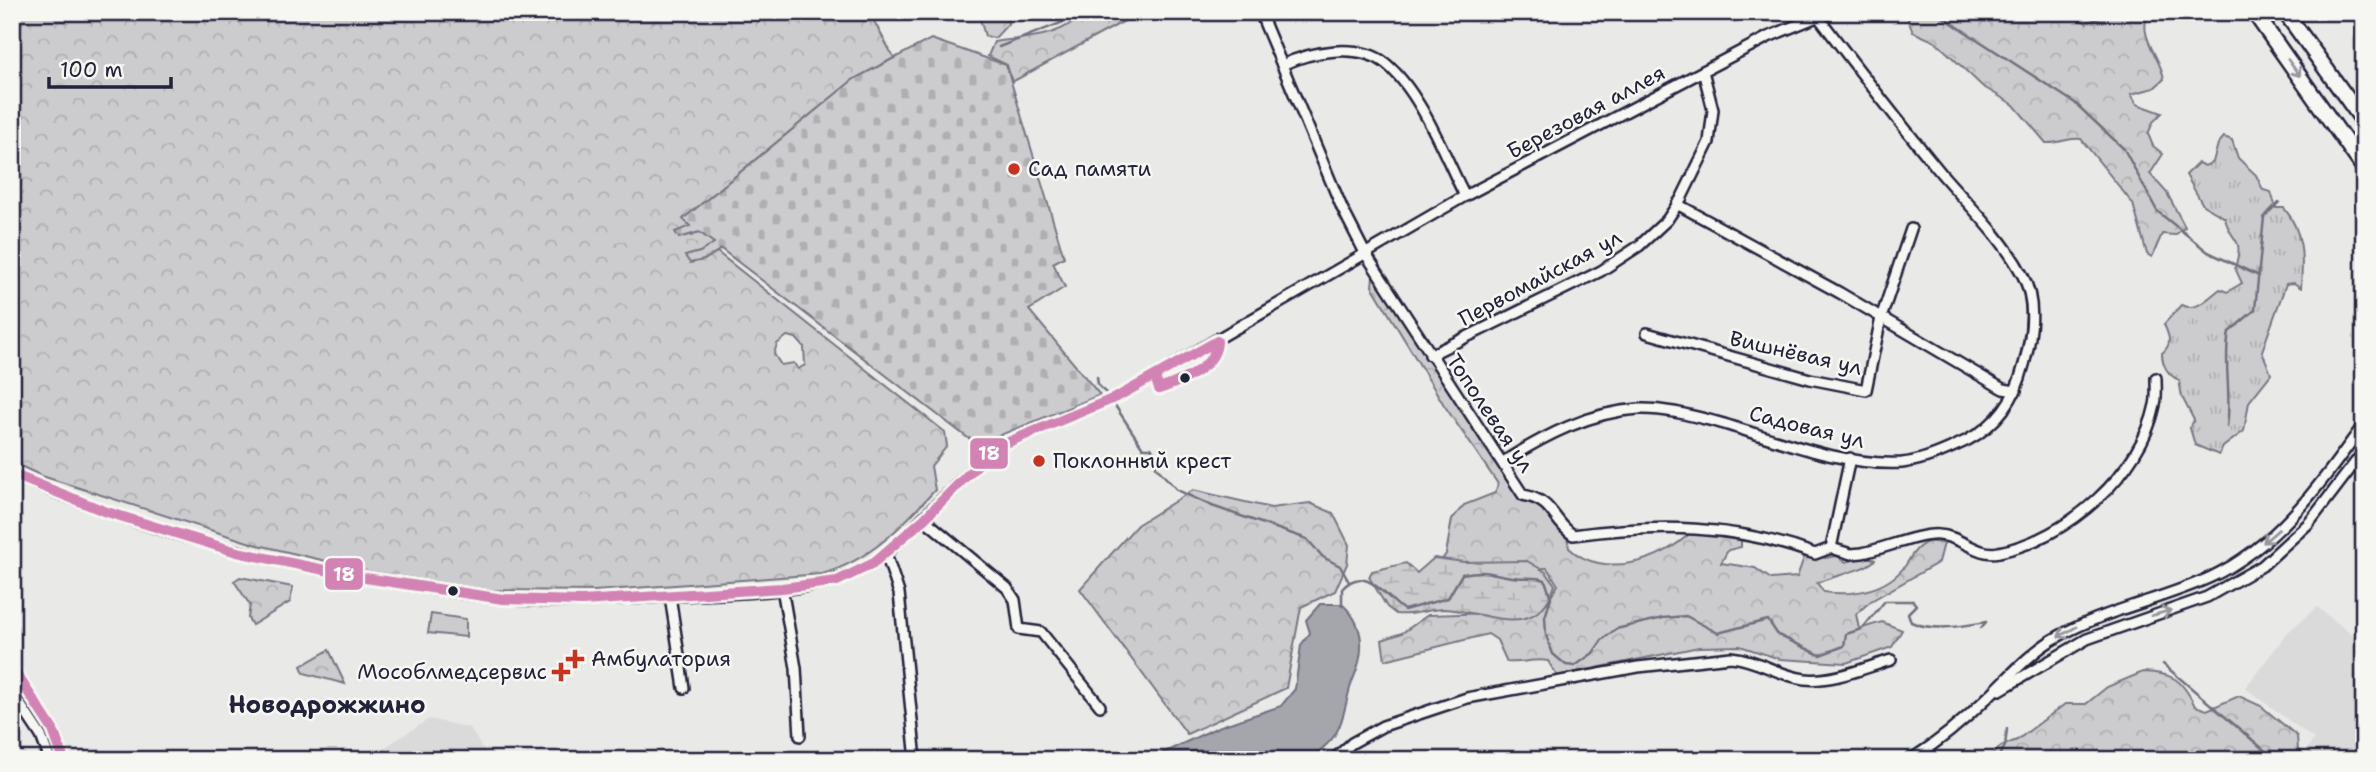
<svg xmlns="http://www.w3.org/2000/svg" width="2376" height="772" font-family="'Shantell Sans',sans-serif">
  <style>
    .built { fill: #dadada }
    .grass { fill: url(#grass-tufts); stroke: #777784; stroke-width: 2 }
    .forest { fill: url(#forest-crowns); stroke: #777784; stroke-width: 2; fill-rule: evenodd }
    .wetland { fill: url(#wetland-marsh); stroke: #777784; stroke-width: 2 }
    .cemetery { fill: url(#cemetery-stones); stroke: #777784; stroke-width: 2 }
    .pitch { fill: #ccccce; stroke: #777784; stroke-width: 2 }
    .water { fill: #a5a5ac; stroke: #71717f; stroke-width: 2 }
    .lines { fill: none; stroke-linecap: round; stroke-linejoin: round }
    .stream { stroke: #71717f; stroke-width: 2.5 }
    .minor-casing { stroke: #22223b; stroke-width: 14 }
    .highway-casing { stroke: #22223b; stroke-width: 19 }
    .minor { stroke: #f6f6f2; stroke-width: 9 }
    .highway { stroke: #f6f6f2; stroke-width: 14 }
    .bus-1-casing { stroke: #f6f6f2; stroke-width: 16 }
    .bus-1 { stroke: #d382b4; stroke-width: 10 }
    .oneway { stroke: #9797a0 }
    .poi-dot { fill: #c8321e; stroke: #f6f6f2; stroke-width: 2.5 }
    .bus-dot { fill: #22223b; stroke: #f6f6f2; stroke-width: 2.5 }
    .labels { text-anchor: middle; stroke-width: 5; stroke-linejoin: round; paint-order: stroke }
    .street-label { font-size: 21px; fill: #22223b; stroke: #f6f6f2 }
    .poi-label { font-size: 21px; fill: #22223b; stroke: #f6f6f2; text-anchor: start }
    .quarter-label { font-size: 24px; font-weight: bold; fill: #22223b; stroke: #f6f6f2 }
    .line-badge { stroke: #f6f6f2; stroke-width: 2.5 }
    .badge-label { font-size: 19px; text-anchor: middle; font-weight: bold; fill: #fff }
  </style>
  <defs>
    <pattern id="grass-tufts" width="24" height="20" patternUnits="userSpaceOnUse" patternTransform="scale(1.75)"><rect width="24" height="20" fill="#ccccce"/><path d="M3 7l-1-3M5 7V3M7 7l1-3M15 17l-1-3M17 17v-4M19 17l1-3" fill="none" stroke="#afafb2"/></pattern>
    <pattern id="forest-crowns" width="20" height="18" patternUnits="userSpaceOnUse" patternTransform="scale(1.75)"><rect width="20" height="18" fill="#ccccce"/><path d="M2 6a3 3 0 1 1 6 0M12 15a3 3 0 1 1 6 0" fill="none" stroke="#afafb2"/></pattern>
    <pattern id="wetland-marsh" width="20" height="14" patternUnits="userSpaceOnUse" patternTransform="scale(1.75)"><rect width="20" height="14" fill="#ccccce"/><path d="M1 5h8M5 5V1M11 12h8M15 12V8" fill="none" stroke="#afafb2"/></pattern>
    <pattern id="cemetery-stones" width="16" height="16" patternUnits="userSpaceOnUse" patternTransform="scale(1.75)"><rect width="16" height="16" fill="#ccccce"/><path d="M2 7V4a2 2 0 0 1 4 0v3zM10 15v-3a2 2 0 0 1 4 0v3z" fill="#afafb2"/></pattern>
  </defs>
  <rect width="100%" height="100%" fill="#e9e9e7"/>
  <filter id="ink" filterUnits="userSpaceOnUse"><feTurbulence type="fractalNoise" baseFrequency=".0143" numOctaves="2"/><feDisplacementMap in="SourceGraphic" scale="14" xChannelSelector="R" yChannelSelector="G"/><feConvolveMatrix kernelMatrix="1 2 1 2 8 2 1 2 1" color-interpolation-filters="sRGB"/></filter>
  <g filter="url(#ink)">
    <g class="built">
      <path d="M2317 607 2364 644V760H2318L2306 751 2314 739 2245 688 2288 632Z"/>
      <path d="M429 719 470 728 489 760H365Z"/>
    </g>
    <path class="grass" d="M2224 137 2232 140 2238 158 2256 175 2263 190 2271 192 2276 208H2284C2304 232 2303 259 2301 288L2294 283 2286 284 2262 351 2271 374 2249 402 2244 431 2223 447 2219 455 2195 445 2190 428 2194 420 2182 397 2179 380C2168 375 2162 365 2162 353 2173 344 2169 336 2164 324L2181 305C2197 312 2207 299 2220 289L2227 292 2242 283 2235 268C2245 234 2231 245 2225 218L2203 205 2186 175 2198 163 2205 166 2213 162 2218 144Z"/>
    <g class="forest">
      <path d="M12 12H869L894 58 854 79 684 218 691 226 684 229 692 236 699 232 715 243 700 252 686 256 704 260 717 252 945 432 947 446 931 466 935 490C901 527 871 560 822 574L594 591 490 590 368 571 254 544 42 476 12 462ZM787 336 796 338 804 347 805 365 798 369 794 363 781 365 774 354 777 344Z"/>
      <path d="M978 12H1007L1008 24 995 38 985 36Z"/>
      <path d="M1081 12H1141L1012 82 1007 65 988 56 994 42C1020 38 1066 38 1081 12Z"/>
      <path d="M1912 12H1950L1966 21 1976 12H2069L2086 23 2116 12H2149C2136 35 2161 57 2164 79L2154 88 2131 94 2137 104 2162 113 2153 122 2148 134 2153 146 2163 154 2150 174 2167 193 2185 227 2175 235 2162 234 2152 257 2147 254 2133 204 2081 139C2068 137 2060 144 2046 143L2014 105 1982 86 1936 42 1913 32 1908 20Z"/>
      <path d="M1373 276H1381L1523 495C1547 500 1567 524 1569 548 1603 580 1663 561 1692 531L1741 529V547L1728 550 1721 563 1755 568 1771 579 1797 577 1806 552 1825 558 1837 556 1846 562 1867 556 1875 560C1864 571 1835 575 1817 583L1824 592C1853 596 1886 591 1905 566 1911 557 1916 546 1928 542 1932 541 1940 543 1944 543L1939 562 1871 601 1856 614 1859 629 1882 622 1902 630 1892 647 1846 663 1780 659 1740 646 1699 647 1557 676 1548 661C1533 658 1522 664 1507 662L1497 640 1488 634 1385 660 1382 640 1402 633 1428 615 1526 612 1547 603 1558 585 1547 568 1432 573 1446 554 1452 519 1464 505 1495 493 1498 484 1444 405 1372 286Z"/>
      <path d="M1193 490 1271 508 1310 503 1333 513 1349 545 1347 564 1335 591 1301 607 1286 688 1187 734 1080 589 1137 525Z"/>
      <path d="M240 577 293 587 290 602 252 625 248 618 250 605 234 581Z"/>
      <path d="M329 650 345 684 304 673 301 666Z"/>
      <path d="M2143 672C2173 673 2182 679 2195 706L2207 710 2239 696 2261 706 2297 736 2298 750 2310 760H1987L2001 746 2017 740 2065 704H2086L2107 687Z"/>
    </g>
    <path class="wetland" d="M1434 558 1464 562 1527 561 1546 572 1555 585C1536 643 1486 611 1444 609 1428 609 1412 616 1396 614L1387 607 1369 577 1372 571 1406 563 1417 573Z"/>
    <path class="cemetery" d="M931 39 1006 65 1064 257 1053 263 1065 287 1029 310 1100 395 983 442 968 438 721 249 704 260 690 263 685 256 700 252 714 243 699 232 679 238 675 232 690 226 683 219 854 79Z"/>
    <path class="pitch" d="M431 614 466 619V637L428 633Z"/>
    <path class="water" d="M1320 604H1342C1365 625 1365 651 1354 677 1346 694 1346 717 1336 733 1331 742 1317 754 1308 758 1298 764 1170 760 1148 760L1218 727 1281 706 1295 689 1301 645 1310 633 1306 620Z"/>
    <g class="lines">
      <g class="stream">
        <path d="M1935 12 2075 103 2124 149 2157 211 2208 252 2259 276"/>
        <path d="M999 47 1089 12"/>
        <path d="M1097 377 1098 385 1106 393"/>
        <path d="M1116 407 1143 448H1151L1156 453V467L1177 490 1212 506 1307 539 1323 557 1340 566 1349 582"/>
        <path d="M2227 426C2232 394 2223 363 2229 332L2255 310 2264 217 2279 202"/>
        <path d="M1342 606V589C1366 562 1386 599 1404 610L1448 598 1462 574C1488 569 1489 574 1512 577 1523 579 1534 576 1545 580L1551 598 1545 617 1546 635 1553 654 1566 665 1575 666 1593 653 1602 640 1616 629 1663 618 1686 616 1718 633 1768 620 1778 635 1820 655 1844 646 1846 634 1862 629 1885 601H1913L1916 605 1908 613 1911 622C1933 632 1963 626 1986 622"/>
        <path d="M1981 628 1986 622"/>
        <path d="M2163 664 2276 760"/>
        <path d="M1997 760 2005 746 2007 729"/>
      </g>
      <defs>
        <g id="minor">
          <path d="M1263 12 1261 15 1342 208 1365 253 1523 495C1555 501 1551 520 1573 535 1656 524 1735 524 1815 554L1831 548 1850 458"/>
          <path d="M1282 65C1310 52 1357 42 1385 63 1420 90 1445 157 1465 196"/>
          <path d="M1677 204 1840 293 2003 389 2016 391"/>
          <path d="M1647 333 1810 379 1866 390 1881 318 1911 229"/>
          <path d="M1430 355 1601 271 1639 246 1667 220 1681 199 1709 142 1713 110 1703 71"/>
          <path d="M1503 462C1544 436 1589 412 1639 409 1664 408 1693 416 1717 422 1773 438 1844 467 1902 463 1921 461 1940 453 1957 445 1987 433 2010 409 2020 378 2030 347 2039 307 2023 276 2002 236 1969 206 1941 173 1898 121 1857 68 1817 15"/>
          <path d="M12 474C137 531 273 564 408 585 440 590 471 596 503 599 567 605 633 598 698 595 760 592 836 593 886 554L994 448 1117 397 1465 196 1768 37 1829 12"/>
          <path d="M924 519 1007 588 1015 600 1019 629 1041 632 1100 706"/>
          <path d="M1831 548 1851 554 1862 553C1883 549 1920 533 1939 535 1961 536 1977 557 1999 552 2067 539 2141 473 2155 405 2157 397 2156 387 2156 378"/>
          <path d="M886 554 899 593 916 760"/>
          <path d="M782 588 796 668 800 736"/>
          <path d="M670 596 684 688"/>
          <path d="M12 667 53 730 64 760"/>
          <path d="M2000 690 2087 639 2207 597 2262 566 2309 523 2364 451"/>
          <path d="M12 692 41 736 50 760"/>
          <path d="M1333 760 1352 743 1383 726 1467 698 1638 667 1731 657C1757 659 1779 676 1805 679 1832 682 1864 668 1891 660"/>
          <path d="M1910 760C1939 742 1965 720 1989 696 2010 676 2028 655 2052 640 2102 610 2159 601 2211 577 2279 545 2321 483 2364 424"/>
        </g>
        <g id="highway">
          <path d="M2254 12 2364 168"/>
          <path d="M2285 12 2364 122"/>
        </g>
      </defs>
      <use href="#minor" class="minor-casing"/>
      <use href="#highway" class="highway-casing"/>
      <use href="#minor" class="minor"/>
      <use href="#highway" class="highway"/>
      <defs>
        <g id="bus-1">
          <path d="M12 474 104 511 237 552 359 577 503 599 582 601 782 588 837 581 872 564 924 519 994 448 1117 397 1217 341C1217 367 1180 382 1159 389L1155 377"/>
          <path d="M12 667 53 730 64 760"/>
        </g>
      </defs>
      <use href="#bus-1" class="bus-1-casing"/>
      <use href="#bus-1" class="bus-1"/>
    </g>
    <defs><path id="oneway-shaft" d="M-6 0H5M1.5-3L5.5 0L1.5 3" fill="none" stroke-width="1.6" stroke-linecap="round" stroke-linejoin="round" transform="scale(1.75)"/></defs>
    <g class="oneway">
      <use href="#oneway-shaft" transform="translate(2294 68) rotate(54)"/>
      <use href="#oneway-shaft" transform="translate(2271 536) rotate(139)"/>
      <use href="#oneway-shaft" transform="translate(2161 613) rotate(-16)"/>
      <use href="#oneway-shaft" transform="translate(2067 632) rotate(151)"/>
    </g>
  </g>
  <g class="poi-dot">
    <circle cx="1014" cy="169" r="7"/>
    <circle cx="1039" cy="461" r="7"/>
    <path d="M571.5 648.5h7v7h7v7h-7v7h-7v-7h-7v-7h7z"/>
    <path d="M557.5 661.5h7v7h7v7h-7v7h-7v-7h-7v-7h7z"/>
  </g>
  <g class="bus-dot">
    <circle cx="1185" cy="378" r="6"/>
    <circle cx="453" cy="591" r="6"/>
  </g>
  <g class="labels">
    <g class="street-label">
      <text transform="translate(1586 112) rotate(-28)" y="7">Березовая аллея</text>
      <text transform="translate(1540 278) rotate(-28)" y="7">Первомайская ул</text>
      <text transform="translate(1796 353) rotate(13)" y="7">Вишнёвая ул</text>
      <text transform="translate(1490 413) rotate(56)" y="7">Тополевая ул</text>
      <text transform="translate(1807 427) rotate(14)" y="7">Садовая ул</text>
    </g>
    <g class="poi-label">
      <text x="1028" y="176">Сад памяти</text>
      <text x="1053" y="468">Поклонный крест</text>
      <text x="591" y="666">Амбулатория</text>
      <text x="547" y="679" text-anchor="end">Мособлмедсервис</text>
    </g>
    <g class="quarter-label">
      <text x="327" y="713">Новодрожжино</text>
    </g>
  </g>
  <g class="line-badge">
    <rect x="969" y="437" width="40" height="33" rx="7" fill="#d382b4"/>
    <rect x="324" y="557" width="40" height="34" rx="7" fill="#d382b4"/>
  </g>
  <g class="badge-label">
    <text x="989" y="460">18</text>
    <text x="344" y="581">18</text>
  </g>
  <rect width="2376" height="772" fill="none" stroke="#f6f6f2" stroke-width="42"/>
  <rect x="21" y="21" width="2334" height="730" fill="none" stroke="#22223b" stroke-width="2.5" filter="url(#ink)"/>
  <path d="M49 77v10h122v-10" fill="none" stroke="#22223b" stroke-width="3.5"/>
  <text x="60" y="77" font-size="21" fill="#22223b" stroke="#f6f6f2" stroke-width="5" paint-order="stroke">100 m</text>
</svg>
